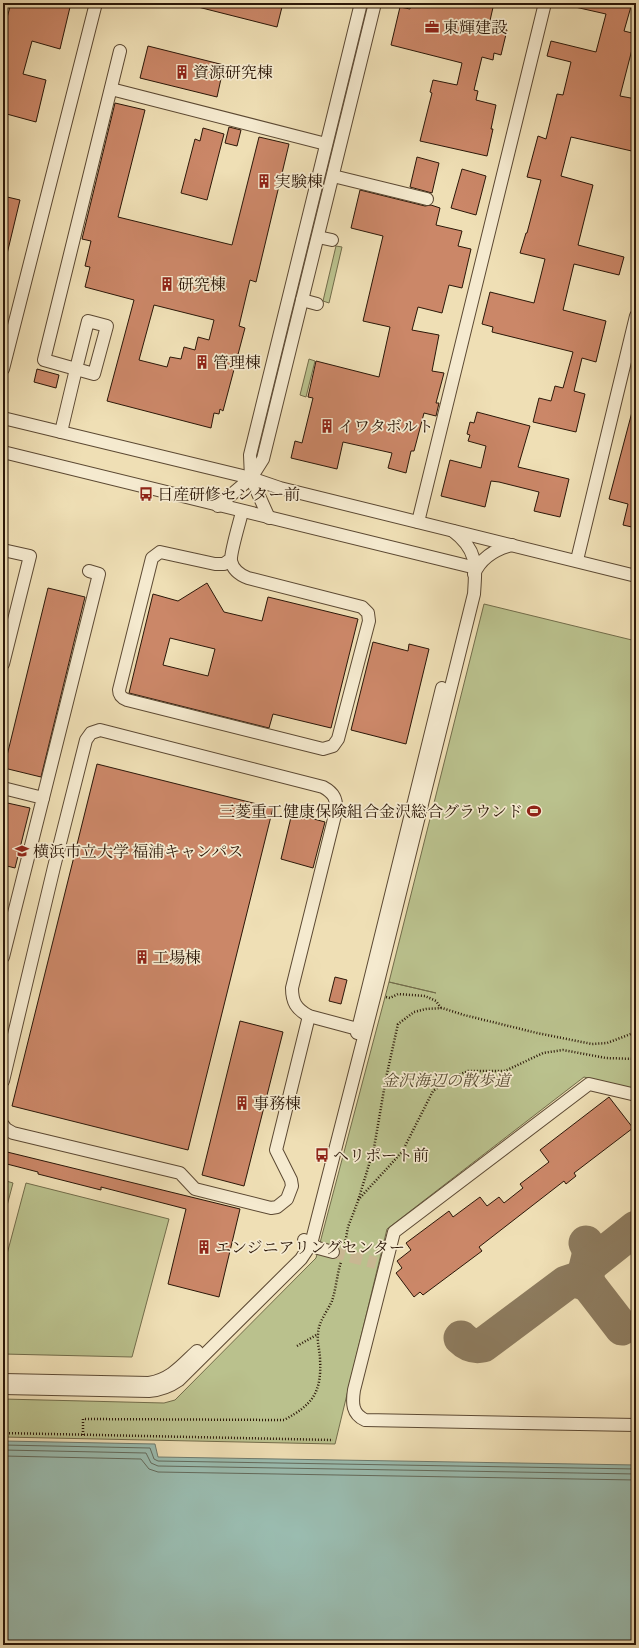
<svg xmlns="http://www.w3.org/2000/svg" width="639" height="1648" font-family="'Libre Bodoni','Noto Serif JP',serif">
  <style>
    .green { fill: #bac18d; stroke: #726c4a }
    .water { fill: #9abcb0; stroke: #6e7a6d }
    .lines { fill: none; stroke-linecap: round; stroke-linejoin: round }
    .shore { stroke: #626a5c; stroke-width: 1 }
    .taxiway { stroke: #8d7b5e; stroke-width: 35 }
    .building { fill: #cb8768; stroke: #2b1708; fill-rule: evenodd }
    .minor-tunnel { stroke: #c8b792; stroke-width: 12; stroke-dasharray: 12 6; stroke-linecap: butt }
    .minor-casing { stroke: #5c4933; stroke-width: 14 }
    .path { stroke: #2b1708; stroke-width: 2.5; stroke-dasharray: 1 2; stroke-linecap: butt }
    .minor { stroke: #f5eacf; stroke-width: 12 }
    .labels { text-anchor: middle; stroke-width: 3.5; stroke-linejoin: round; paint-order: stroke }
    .poi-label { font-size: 16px; fill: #2b1708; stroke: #f5eacf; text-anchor: start }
    .park-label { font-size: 16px; font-style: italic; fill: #564a30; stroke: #f5eacf }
  </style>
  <rect width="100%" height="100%" fill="#efdfb5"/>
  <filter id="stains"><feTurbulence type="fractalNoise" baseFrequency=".005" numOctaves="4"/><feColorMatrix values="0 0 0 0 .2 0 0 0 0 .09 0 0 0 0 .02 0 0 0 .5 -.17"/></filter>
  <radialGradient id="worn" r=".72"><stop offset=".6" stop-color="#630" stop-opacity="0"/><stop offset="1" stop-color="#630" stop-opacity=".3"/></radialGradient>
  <g class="green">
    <path d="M336 246 342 247 329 303 323 301Z"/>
    <path d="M309 359 315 361 306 397 300 395Z"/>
    <path d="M484 604 636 641V1091L584 1077 387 1229 335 1444 3 1437V1399L164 1403 175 1400 316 1258 389 982 436 993 389 982Z"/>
    <path d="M3 1180 13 1183 3 1221Z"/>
    <path d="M26 1183 169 1219 132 1357 3 1354V1269Z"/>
  </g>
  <path class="water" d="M3 1441 155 1444 158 1457 636 1465V1645H3Z"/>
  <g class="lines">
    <g class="shore">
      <path d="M3 1445 150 1448 154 1459 158 1461 636 1469"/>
      <path d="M3 1450 146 1453 151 1463 158 1466 636 1474"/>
      <path d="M3 1456 141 1459 149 1469 158 1472 636 1480"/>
    </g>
    <g class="taxiway">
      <path d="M586 1243C594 1256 583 1266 585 1280L622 1328"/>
      <path d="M587 1283V1271L592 1263 636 1228"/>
      <path d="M461 1338C468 1345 474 1347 483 1345L566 1283 575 1280 588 1284"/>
    </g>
  </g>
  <g class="building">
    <path d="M11 3H71L60 49 32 41 23 74 46 80 36 122 3 113V33Z"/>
    <path d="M198 3H283L277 27 198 7Z"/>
    <path d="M411 3H494L489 25 507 30 501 55 494 53 493 60 482 57 474 90 478 91 476 100 496 105 491 129H493L487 156 420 141 432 93 430 92 433 80 457 85 462 63 391 45 400 7 410 9Z"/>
    <path d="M576 3H632L624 31 636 34 620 96 636 99V152L571 137 561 176 593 185 578 245 624 257 619 275 574 264 563 310 606 321 596 362 582 358 574 391 585 394 576 432 533 422 539 398 551 401 555 386 563 388 573 352 492 332 493 327 482 324 490 292 534 303 545 259 520 253 526 233H527L541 180 527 177 538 136 546 139 557 94 563 95 571 62 547 56 551 41 596 52 606 14 575 7Z"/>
    <path d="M148 46 224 65 217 97 140 78Z"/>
    <path d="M115 103 145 110 118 217 232 245 259 137 289 144 256 282 250 280 239 326 245 328 223 411 220 409 219 414 214 413 211 428 107 401 134 300 85 287 90 267 85 266 91 241 82 239ZM154 305 214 320 209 340 198 337 195 350 184 347 181 359 170 357 167 367 139 360Z"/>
    <path d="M229 127 241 130 237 146 225 143Z"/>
    <path d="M203 128 224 134 207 200 181 193 195 139 200 141Z"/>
    <path d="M417 157 439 163 432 193 410 187Z"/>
    <path d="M462 169 486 176 476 215 451 208Z"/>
    <path d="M360 190 425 206 431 205 440 208 436 225 462 231 458 246 471 249 462 288 449 285 442 313 418 307 412 330 439 335 432 371 444 373 436 403H439L436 416 424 413 414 451H411L406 473 388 468 392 453 343 442 337 469 291 458 295 441 302 443 313 398 308 397 316 361 379 377 390 327 363 321 383 236 351 228Z"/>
    <path d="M3 196 20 200 7 254 3 253Z"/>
    <path d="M37 369 59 375 56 388 34 382Z"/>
    <path d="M477 412 530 426 518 467 569 479 560 517 534 511 539 492 499 482 491 481 485 507 441 496 450 460 481 468 486 446 468 441 470 435 467 434 470 422 474 423Z"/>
    <path d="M632 412H636V528L623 525 628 504 609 499Z"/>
    <path d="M207 583 224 612 262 621 268 597 358 619 331 728 273 714 269 728 129 693 153 594 178 601ZM170 638 215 649 208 676 163 665Z"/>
    <path d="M48 588 85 597 41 777 4 768Z"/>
    <path d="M373 642 408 651 409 644 429 649 406 744 351 730Z"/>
    <path d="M97 764 273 808 188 1150 12 1106Z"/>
    <path d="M3 802 30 808 15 868 3 865Z"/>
    <path d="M292 813 325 822 313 868 281 859Z"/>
    <path d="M335 977 347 980 341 1004 329 1001Z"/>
    <path d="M240 1021 283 1032 244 1186 202 1175Z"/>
    <path d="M609 1097 633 1128 574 1173 576 1176 566 1184 564 1181 479 1247 482 1251 423 1295 420 1292 414 1297 396 1273 402 1268 397 1261 411 1250 406 1243 449 1211 453 1217 480 1197 487 1206 499 1197 504 1203 523 1188 520 1184 549 1162 540 1150Z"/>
    <path d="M3 1151 240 1209 219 1297 168 1284 186 1209 101 1187V1190L38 1174V1172L3 1163Z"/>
  </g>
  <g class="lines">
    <path class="minor-tunnel" d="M333 1252 376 1263"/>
    <defs>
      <g id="minor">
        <path d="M111 89 326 144"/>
        <path d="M333 176 427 199"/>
        <path d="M318 237 332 240"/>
        <path d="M302 300 317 304"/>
        <path d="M88 321 107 326 94 374 76 369Z"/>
        <path d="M3 369 96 3"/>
        <path d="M3 418 251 478 280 488 636 576"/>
        <path d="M61 432 76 369 44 360 120 51"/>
        <path d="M3 452 476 568"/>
        <path d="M218 506 251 478 263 459 375 3"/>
        <path d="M269 518 251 478 250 455 361 3"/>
        <path d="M418 522 545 3"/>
        <path d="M3 550 30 556 3 664"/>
        <path d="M231 559 224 564H215L160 552 152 558 119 690C119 696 122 698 127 700L323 749 333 746 338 739 369 621 368 613 362 607 248 578C240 575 233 570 231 561 230 553 240 521 242 512"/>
        <path d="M577 560 636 316"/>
        <path d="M474 574C481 558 496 549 512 545"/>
        <path d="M3 788 43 798 3 957"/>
        <path d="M43 798 99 574 89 571"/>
        <path d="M357 1033 442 688"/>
        <path d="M3 1081 54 867 86 740 91 733 100 730 323 787C334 793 337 799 336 811L292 988C292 1002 296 1009 309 1016L365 1031"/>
        <path d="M636 1095 589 1084 394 1232 354 1390C352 1403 352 1414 365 1420L636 1425"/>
        <path d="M3 1125 6 1129 13 1133 180 1173 195 1189 271 1208 277 1207 287 1199 292 1186 291 1180 276 1150 309 1016"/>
        <path d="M304 1240 318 1248 333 1252"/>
        <path d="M4 1380 149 1383C171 1379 181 1366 197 1351"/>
        <path d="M3 1388 149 1391C161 1390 169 1387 179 1380L301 1259 311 1244 375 994 474 594C476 566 478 550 453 531"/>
      </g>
    </defs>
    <use href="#minor" class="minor-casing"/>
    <g class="path">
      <path d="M386 997 390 998 398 994 425 996 436 1001 441 1008"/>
      <path d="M358 1200 402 1152 433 1091 451 1078 468 1071H505L543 1053 563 1050 606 1058 636 1059"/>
      <path d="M344 1249 348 1227 358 1201 374 1148 386 1078 398 1024 414 1012 426 1009 442 1008 464 1015 537 1033 592 1044 607 1043 636 1032"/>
      <path d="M297 1346 318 1334"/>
      <path d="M3 1433 333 1440"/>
      <path d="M83 1435V1419L284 1420C312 1405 322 1393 320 1359 320 1351 317 1343 318 1335 318 1322 327 1312 332 1301 336 1289 337 1274 341 1262"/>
    </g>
    <use href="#minor" class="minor"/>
  </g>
  <defs>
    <symbol id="office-bare" viewBox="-9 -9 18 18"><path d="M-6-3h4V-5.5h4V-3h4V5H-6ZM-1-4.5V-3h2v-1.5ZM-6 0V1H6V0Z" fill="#8f2418" stroke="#f5eacf" stroke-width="2.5" paint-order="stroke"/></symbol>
    <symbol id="building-bare" viewBox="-9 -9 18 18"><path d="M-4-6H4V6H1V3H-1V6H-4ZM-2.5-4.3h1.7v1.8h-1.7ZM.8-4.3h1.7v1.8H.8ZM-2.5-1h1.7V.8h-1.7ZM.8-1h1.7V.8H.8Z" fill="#8f2418" stroke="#f5eacf" stroke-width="2.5" paint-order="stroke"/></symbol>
    <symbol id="bus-bare" viewBox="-9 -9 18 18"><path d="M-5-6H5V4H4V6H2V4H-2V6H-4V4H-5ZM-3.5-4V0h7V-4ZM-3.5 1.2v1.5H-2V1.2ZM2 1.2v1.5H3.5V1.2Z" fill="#8f2418" stroke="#f5eacf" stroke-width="2.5" paint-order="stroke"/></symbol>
    <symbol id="stadium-bare" viewBox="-9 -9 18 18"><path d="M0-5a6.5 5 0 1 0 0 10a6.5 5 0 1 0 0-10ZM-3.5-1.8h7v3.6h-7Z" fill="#8f2418" stroke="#f5eacf" stroke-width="2.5" paint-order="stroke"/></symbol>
    <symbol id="university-bare" viewBox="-9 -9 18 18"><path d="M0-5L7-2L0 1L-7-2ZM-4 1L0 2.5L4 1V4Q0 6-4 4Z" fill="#8f2418" stroke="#f5eacf" stroke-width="2.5" paint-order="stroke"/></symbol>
  </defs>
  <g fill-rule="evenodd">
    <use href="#office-bare" x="422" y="17" width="20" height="20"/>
    <use href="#building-bare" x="172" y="62" width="20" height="20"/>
    <use href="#building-bare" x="254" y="171" width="20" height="20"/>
    <use href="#building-bare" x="157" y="274" width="20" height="20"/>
    <use href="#building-bare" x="192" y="352" width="20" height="20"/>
    <use href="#building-bare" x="317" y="416" width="20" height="20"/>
    <use href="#bus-bare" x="136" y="484" width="20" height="20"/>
    <use href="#stadium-bare" x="524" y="801" width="20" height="20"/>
    <use href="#university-bare" x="12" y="841" width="20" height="20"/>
    <use href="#building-bare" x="132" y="947" width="20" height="20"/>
    <use href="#building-bare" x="232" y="1093" width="20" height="20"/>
    <use href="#bus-bare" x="312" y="1145" width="20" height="20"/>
    <use href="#building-bare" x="194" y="1237" width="20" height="20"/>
  </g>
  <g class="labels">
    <g class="poi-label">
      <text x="443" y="33">東輝建設</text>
      <text x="193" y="78">資源研究棟</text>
      <text x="275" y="187">実験棟</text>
      <text x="178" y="290">研究棟</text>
      <text x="213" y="368">管理棟</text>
      <text x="338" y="432">イワタボルト</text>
      <text x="157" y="500">日産研修センター前</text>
      <text x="523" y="817" text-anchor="end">三菱重工健康保険組合金沢総合グラウンド</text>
      <text x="33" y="857">横浜市立大学 福浦キャンパス</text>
      <text x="153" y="963">工場棟</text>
      <text x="253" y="1109">事務棟</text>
      <text x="333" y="1161">ヘリポート前</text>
      <text x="215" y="1253">エンジニアリングセンター</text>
    </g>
    <g class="park-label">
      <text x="446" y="1086">金沢海辺の散歩道</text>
    </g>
  </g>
  <rect width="639" height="1648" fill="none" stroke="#efdfb5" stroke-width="16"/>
  <rect x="4" y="4" width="631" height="1640" fill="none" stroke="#2b1708" stroke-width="2"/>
  <rect x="8" y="8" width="623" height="1632" fill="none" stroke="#2b1708"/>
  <rect width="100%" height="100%" filter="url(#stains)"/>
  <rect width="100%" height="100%" fill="url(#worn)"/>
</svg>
